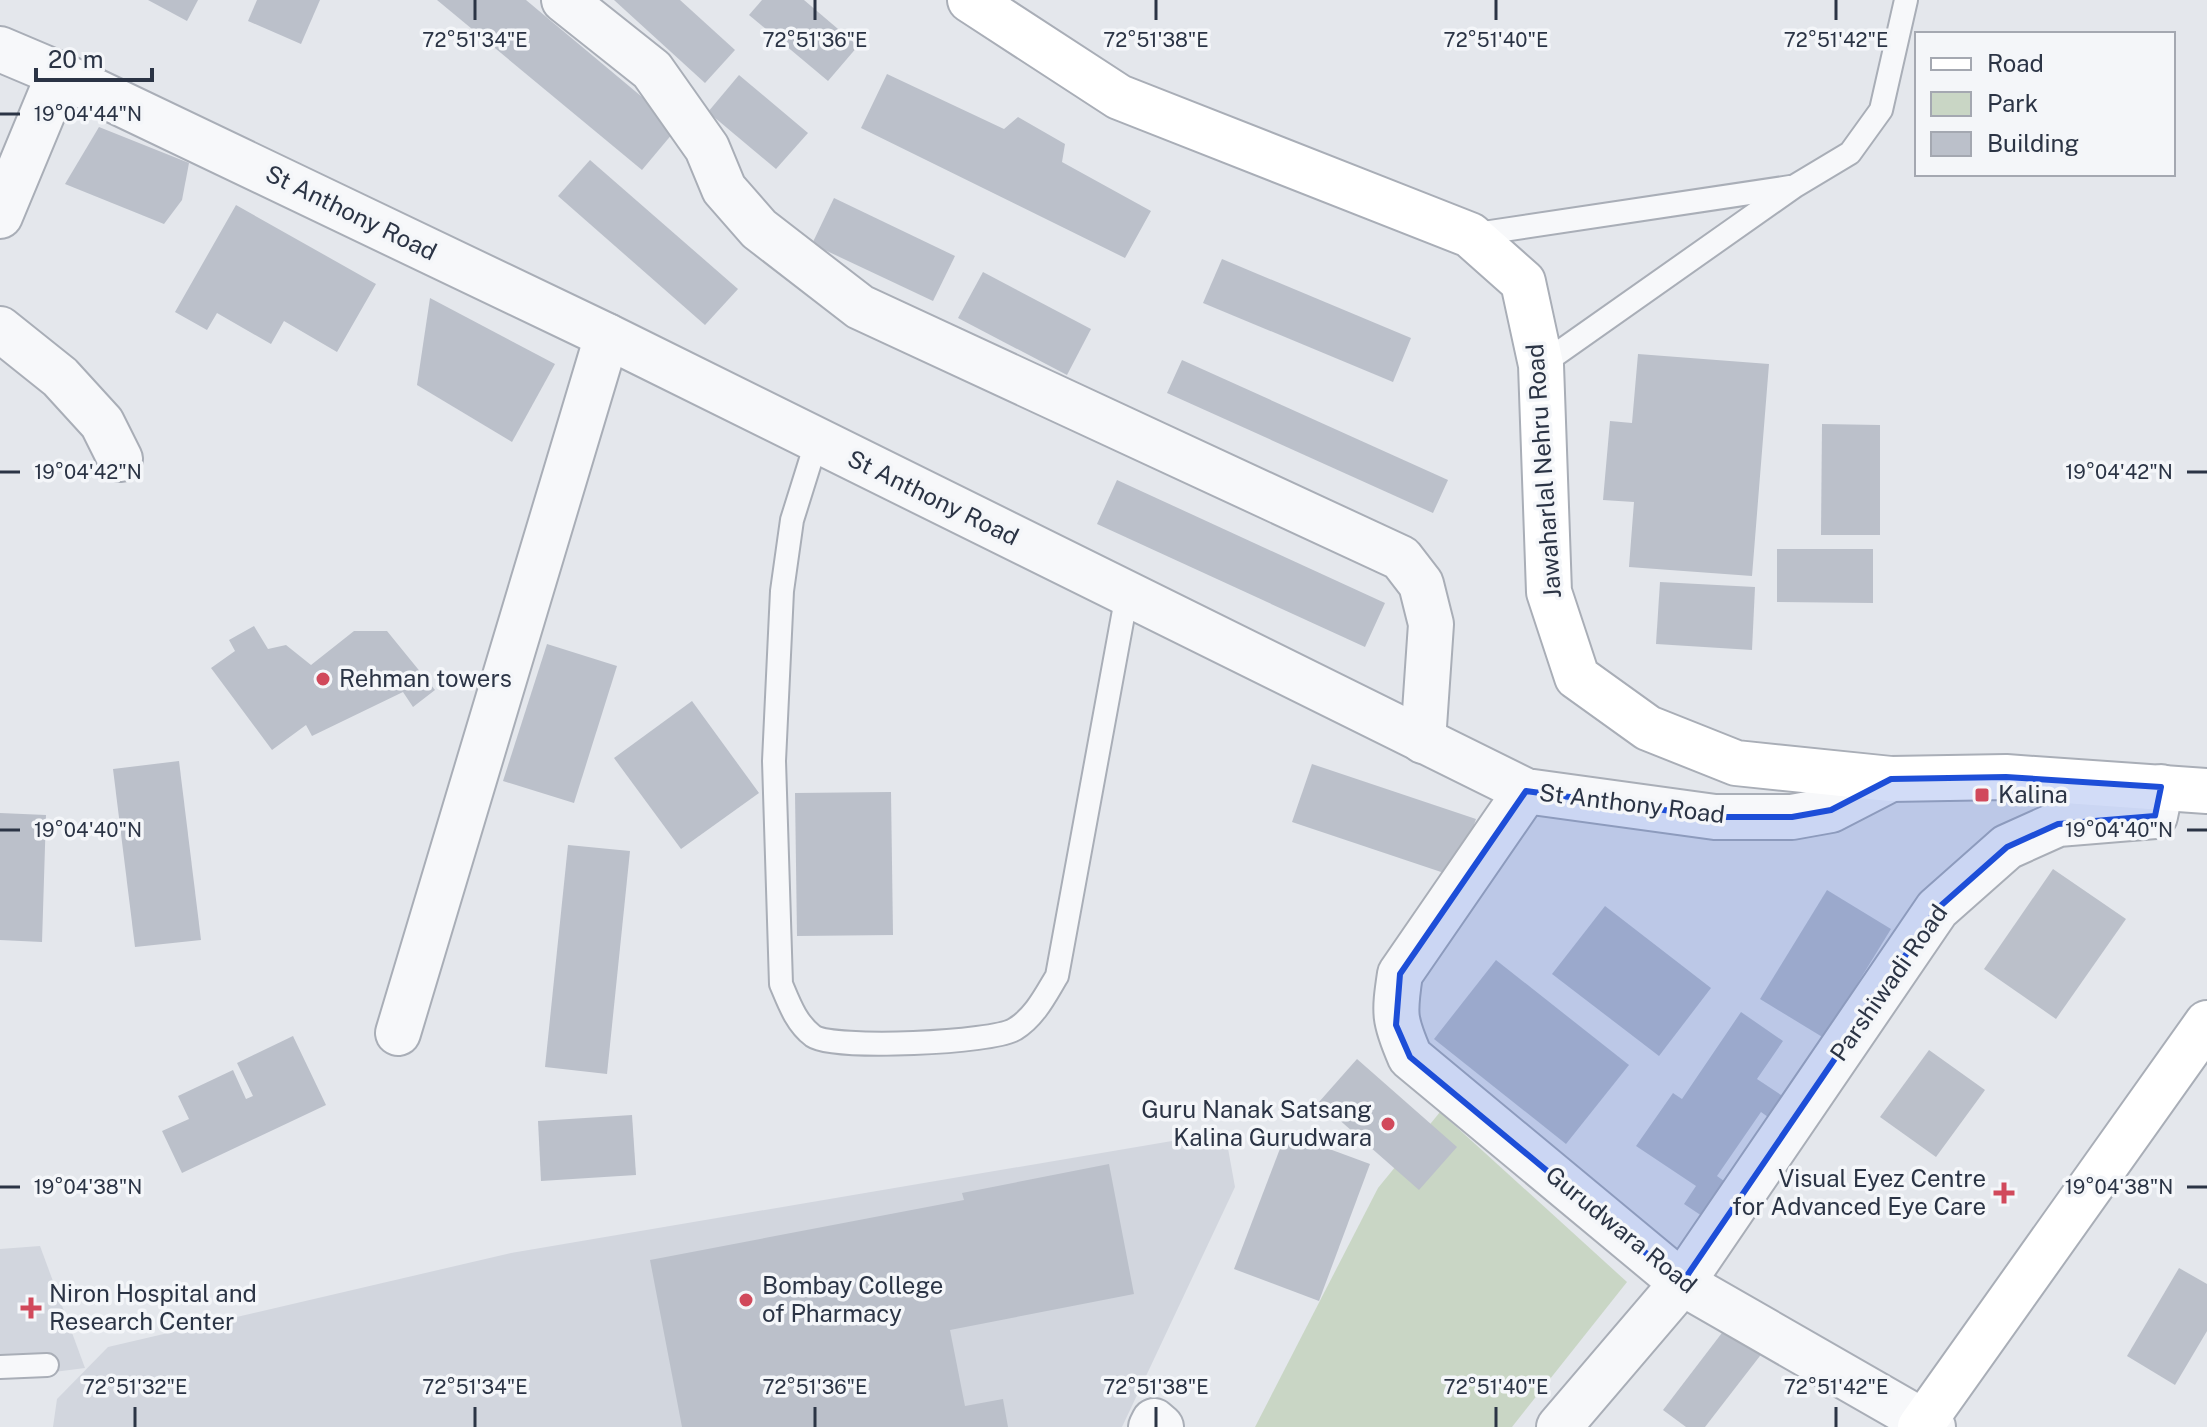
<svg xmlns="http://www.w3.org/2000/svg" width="2207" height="1427" font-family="'Public Sans',sans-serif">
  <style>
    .built { fill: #d2d6de }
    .green { fill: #c9d6c5 }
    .building { fill: #bbc0ca }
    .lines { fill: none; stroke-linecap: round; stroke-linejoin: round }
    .lane-casing { stroke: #a9aeb7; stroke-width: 26 }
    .street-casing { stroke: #a9aeb7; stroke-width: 48 }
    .secondary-casing { stroke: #a9aeb7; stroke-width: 48 }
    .lane { stroke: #f7f8fa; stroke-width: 22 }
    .street { stroke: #f7f8fa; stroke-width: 44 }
    .secondary { stroke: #fff; stroke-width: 44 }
    .marked { fill: #1d4ed8; fill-opacity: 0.2; stroke: #1d4ed8; stroke-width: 6; stroke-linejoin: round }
    .ticks { fill: none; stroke: #2b3445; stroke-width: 3 }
    .poi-dot { fill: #d1495b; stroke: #f4f6f9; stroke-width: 3 }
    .labels { text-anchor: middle; stroke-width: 7; stroke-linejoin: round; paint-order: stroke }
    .street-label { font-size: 24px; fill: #2b3445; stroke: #f4f6f9 }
    .poi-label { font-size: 24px; fill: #2b3445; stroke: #f4f6f9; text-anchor: start }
    .ticks-label { font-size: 20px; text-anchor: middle; fill: #2b3445; stroke: #f4f6f9; stroke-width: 7; stroke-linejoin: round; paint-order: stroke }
  </style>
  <rect width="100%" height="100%" fill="#e4e7ec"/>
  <g class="built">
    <path d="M1225 1132 1235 1187 1122 1427H53L57 1399 108 1347 511 1253Z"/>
    <path d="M40 1246 85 1368 0 1379V1249Z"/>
  </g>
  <path class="green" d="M1440 1112 1627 1282 1512 1427H1255L1378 1188Z"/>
  <g class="building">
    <path d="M148 0H198L187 21Z"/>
    <path d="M257 0H320L301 44 248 21Z"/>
    <path d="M437 0H526L678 127 642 170Z"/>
    <path d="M614 0H680L735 50 705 83Z"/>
    <path d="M762 0H804L858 46 828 81 749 15Z"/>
    <path d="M887 74 1004 129 1018 117 1065 144 1062 162 1151 211 1125 258 861 128Z"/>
    <path d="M739 75 808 133 776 169 708 112Z"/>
    <path d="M99 127 189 163 182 200 164 224 65 184Z"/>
    <path d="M590 160 738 289 705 325 558 196Z"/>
    <path d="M834 198 955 256 933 301 812 244Z"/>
    <path d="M236 205 376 284 337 352 284 321 271 344 217 313 207 330 175 312Z"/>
    <path d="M1222 259 1411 338 1393 382 1203 303Z"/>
    <path d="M983 272 1091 329 1067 375 958 318Z"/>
    <path d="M430 298 555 364 512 442 417 385Z"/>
    <path d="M1638 354 1769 364 1752 576 1629 567 1634 502 1603 500 1610 421 1632 423Z"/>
    <path d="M1182 360 1448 480 1433 513 1167 393Z"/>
    <path d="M1822 424 1880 425V535H1821Z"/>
    <path d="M1117 480 1385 603 1365 647 1097 524Z"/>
    <path d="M1777 549H1873V603L1777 602Z"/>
    <path d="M1660 582 1755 587 1752 650 1656 644Z"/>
    <path d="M254 626 268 649 286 645 311 665 354 631H387L435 690 413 707 403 692 312 736 306 725 272 750 211 668 235 651 229 640Z"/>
    <path d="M547 644 617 666 574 803 503 781Z"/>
    <path d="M692 701 759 793 681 849 614 758Z"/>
    <path d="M179 761 201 940 135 947 113 769Z"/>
    <path d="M1312 764 1476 819 1456 877 1292 822Z"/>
    <path d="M891 792 893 935 797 936 795 793Z"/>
    <path d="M0 813 46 815 42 942 0 940Z"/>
    <path d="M568 845 630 851 607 1074 545 1067Z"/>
    <path d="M2053 869 2126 919 2056 1019 1984 969Z"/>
    <path d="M1827 890 1891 929 1824 1038 1760 999Z"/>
    <path d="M1605 906 1711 988 1659 1056 1552 974Z"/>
    <path d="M1496 960 1629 1065 1566 1144 1434 1039Z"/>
    <path d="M1741 1012 1783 1041 1757 1079 1790 1101 1775 1122 1761 1112 1717 1176 1731 1186 1708 1220 1684 1204 1696 1186 1636 1146 1673 1093 1682 1099Z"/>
    <path d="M293 1036 326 1105 182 1173 162 1131 189 1119 178 1096 233 1070 246 1099 253 1096 237 1063Z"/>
    <path d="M1929 1050 1985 1090 1936 1157 1880 1117Z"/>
    <path d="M1357 1059 1457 1147 1419 1190 1319 1102Z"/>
    <path d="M632 1115 636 1175 541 1181 538 1121Z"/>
    <path d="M1286 1133 1370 1164 1319 1301 1234 1269Z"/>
    <path d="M1109 1164 1134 1294 950 1330 965 1406 1003 1399 1008 1427H682L650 1260 964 1200 962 1193Z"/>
    <path d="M2179 1268 2207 1284V1331L2175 1385 2127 1356Z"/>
    <path d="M1728 1325 1763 1352 1705 1427H1686L1663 1410Z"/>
  </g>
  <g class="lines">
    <defs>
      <g id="lane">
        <path d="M1470 235 1790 187"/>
        <path d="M1541 365 1795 186 1850 153 1881 110 1906 0"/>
        <path d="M817 440 792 520 782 591 774 761 781 984C789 1003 796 1023 813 1036 833 1050 994 1043 1015 1029 1035 1017 1046 994 1057 976L1127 594"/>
        <path d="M0 1367 47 1365"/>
      </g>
      <g id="street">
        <path d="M564 0 652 70 707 148 724 189 759 229 860 307 1401 558 1421 584 1431 624 1423 741"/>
        <path d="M0 49 59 74 607 336 1526 791 1715 817H1792L1831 810 1891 779"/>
        <path d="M0 216 59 74"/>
        <path d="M0 329 60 377 102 423 120 459"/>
        <path d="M1526 791 1400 974C1394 1014 1394 1020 1410 1057L1682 1283 1933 1427"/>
        <path d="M398 1033 607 336"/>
        <path d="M1151 1427 1154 1421 1161 1427"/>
        <path d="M1559 1427 1682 1283 1937 909 2007 847 2058 824 2155 816 2161 787"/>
      </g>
      <g id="secondary">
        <path d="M970 0 1119 97 1470 235 1523 282 1541 365 1549 592 1577 677 1648 728 1736 763 1891 779 2006 777 2207 791"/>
        <path d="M1920 1427 2207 1023"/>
      </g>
    </defs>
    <use href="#lane" class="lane-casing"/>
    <use href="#street" class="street-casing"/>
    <use href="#secondary" class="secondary-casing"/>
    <use href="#lane" class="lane"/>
    <use href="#street" class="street"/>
    <use href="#secondary" class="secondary"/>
  </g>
  <path class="marked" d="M2006 777 2161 787 2155 816 2058 824 2007 847 1937 909 1682 1283 1410 1057 1396 1025 1400 974 1526 791 1715 817H1792L1831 810 1891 779Z"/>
  <path class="ticks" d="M475 0V20M815 0V20M1156 0V20M1496 0V20M1836 0V20M0 114H20M0 472H20M2187 472H2207M0 830H20M2187 830H2207M0 1187H20M2187 1187H2207M135 1407V1427M475 1407V1427M815 1407V1427M1156 1407V1427M1496 1407V1427M1836 1407V1427"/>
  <g class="poi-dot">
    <circle cx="323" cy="679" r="8"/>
    <rect x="1974" y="787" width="16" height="16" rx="4"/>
    <circle cx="1388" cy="1124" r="8"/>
    <path d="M2000 1181h8v8h8v8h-8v8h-8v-8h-8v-8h8z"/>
    <circle cx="746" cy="1300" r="8"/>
    <path d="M27 1296h8v8h8v8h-8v8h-8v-8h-8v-8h8z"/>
  </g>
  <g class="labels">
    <g class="street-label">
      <text transform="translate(351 213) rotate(26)" y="8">St Anthony Road</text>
      <text transform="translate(1544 471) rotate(-94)" y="8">Jawaharlal Nehru Road</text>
      <text transform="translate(933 498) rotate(26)" y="8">St Anthony Road</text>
      <text transform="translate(1632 804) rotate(7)" y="8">St Anthony Road</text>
      <text transform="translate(1889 983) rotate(-55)" y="8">Parshiwadi Road</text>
      <text transform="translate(1621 1230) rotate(39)" y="8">Gurudwara Road</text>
    </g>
    <g class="poi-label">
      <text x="339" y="687">Rehman towers</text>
      <text x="1998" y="803">Kalina</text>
      <text x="1372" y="1118" text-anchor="end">Guru Nanak Satsang<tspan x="1372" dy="28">Kalina Gurudwara</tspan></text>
      <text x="1986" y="1187" text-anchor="end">Visual Eyez Centre<tspan x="1986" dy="28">for Advanced Eye Care</tspan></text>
      <text x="762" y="1294">Bombay College<tspan x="762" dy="28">of Pharmacy</tspan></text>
      <text x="49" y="1302">Niron Hospital and<tspan x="49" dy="28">Research Center</tspan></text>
    </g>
  </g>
  <g class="ticks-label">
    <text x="475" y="47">72°51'34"E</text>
    <text x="815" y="47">72°51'36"E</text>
    <text x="1156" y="47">72°51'38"E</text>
    <text x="1496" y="47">72°51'40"E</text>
    <text x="1836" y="47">72°51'42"E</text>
    <text x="88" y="121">19°04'44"N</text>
    <text x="88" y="479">19°04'42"N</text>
    <text x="2119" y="479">19°04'42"N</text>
    <text x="88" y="837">19°04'40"N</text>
    <text x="2119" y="837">19°04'40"N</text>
    <text x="88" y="1194">19°04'38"N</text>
    <text x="2119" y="1194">19°04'38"N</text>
    <text x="135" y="1394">72°51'32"E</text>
    <text x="475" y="1394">72°51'34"E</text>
    <text x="815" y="1394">72°51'36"E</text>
    <text x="1156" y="1394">72°51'38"E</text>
    <text x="1496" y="1394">72°51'40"E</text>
    <text x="1836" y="1394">72°51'42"E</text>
  </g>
  <rect x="1915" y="32" width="260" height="144" fill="#f4f6f9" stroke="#a4a8b1" stroke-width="2"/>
  <rect x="1931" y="58" width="40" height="12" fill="#ffffff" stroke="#a4a8b1" stroke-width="2"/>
  <text x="1987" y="72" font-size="24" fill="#2b3445">Road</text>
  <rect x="1931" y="92" width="40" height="24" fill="#c9d6c5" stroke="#a4a8b1" stroke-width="2"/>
  <text x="1987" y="112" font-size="24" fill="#2b3445">Park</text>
  <rect x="1931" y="132" width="40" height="24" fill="#bbc0ca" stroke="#a4a8b1" stroke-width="2"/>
  <text x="1987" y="152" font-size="24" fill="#2b3445">Building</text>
  <path d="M36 68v12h116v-12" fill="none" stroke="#2b3445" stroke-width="4"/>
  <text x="48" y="68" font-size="24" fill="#2b3445" stroke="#f4f6f9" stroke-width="6" paint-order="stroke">20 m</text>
</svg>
